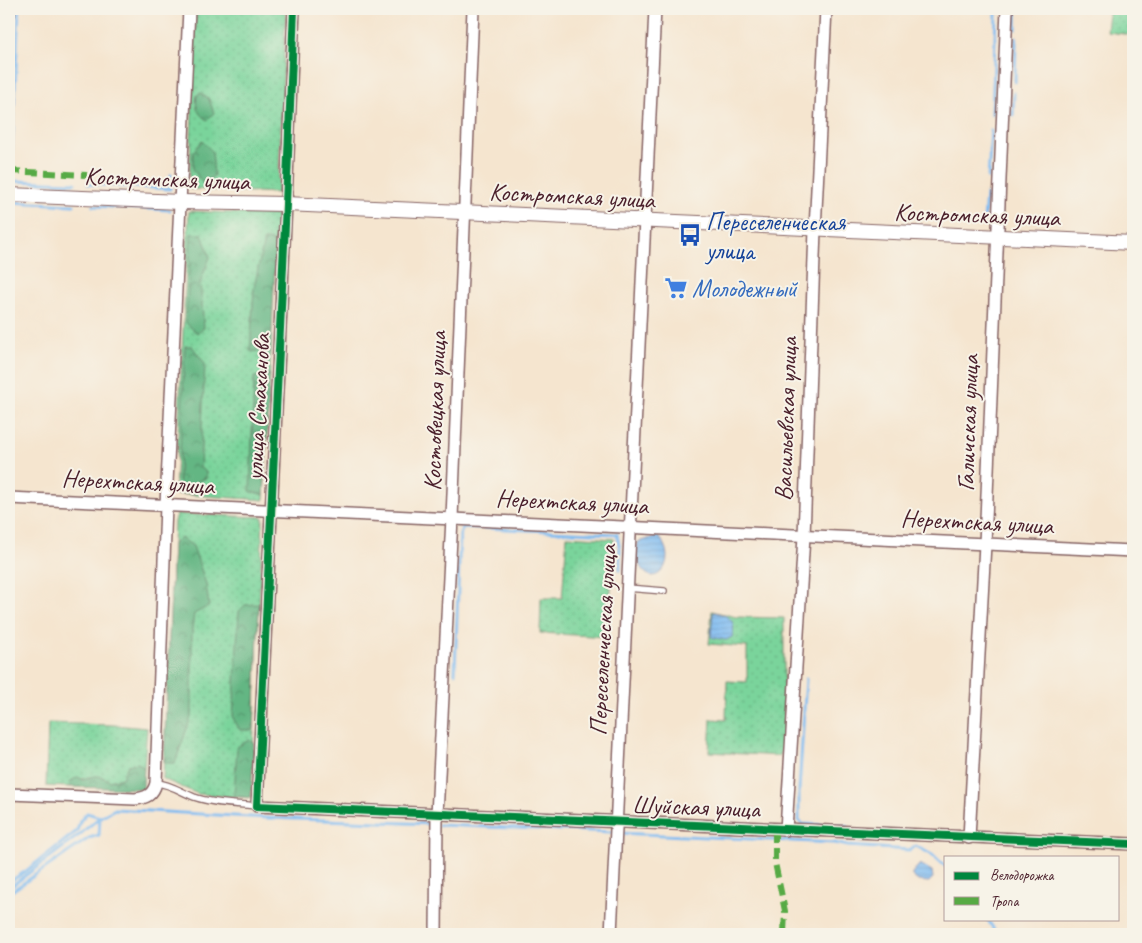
<svg xmlns="http://www.w3.org/2000/svg" width="1142" height="943" font-family="Caveat,sans-serif">
  <style>
    .grass { fill: url(#grass-dots); stroke: #627a63 }
    .forest { fill: url(#forest-crowns); stroke: #566a57 }
    .water { fill: url(#water-rules); stroke: #646d8e }
    .lines { fill: none; stroke-linecap: round; stroke-linejoin: round }
    .stream { stroke: #7ebbf1; stroke-width: 3 }
    .service-casing { stroke: #866464; stroke-width: 8 }
    .minor-casing { stroke: #866464; stroke-width: 14 }
    .tertiary-casing { stroke: #866464; stroke-width: 16 }
    .service { stroke: #fff; stroke-width: 5.5 }
    .minor { stroke: #fff; stroke-width: 11 }
    .tertiary { stroke: #fff; stroke-width: 14 }
    .quiet { stroke: #57aa44; stroke-width: 6; stroke-dasharray: 12 6; stroke-linecap: butt }
    .cycleway-casing { stroke: #f7f3e8; stroke-width: 11 }
    .cycleway { stroke: #00873e; stroke-width: 8 }
    .labels { text-anchor: middle; stroke-width: 4; stroke-linejoin: round; paint-order: stroke }
    .street-label { font-size: 25px; fill: #4a1f2b; stroke: #f7f3e8 }
    .transit-label { font-size: 25px; fill: #164399; stroke: #f7f3e8; text-anchor: start }
    .shop-label { font-size: 25px; fill: #366cbe; stroke: #f7f3e8; text-anchor: start }
  </style>
  <defs>
    <pattern id="grass-dots" width="8" height="8" patternUnits="userSpaceOnUse" patternTransform="scale(1.25)"><rect width="8" height="8" fill="#7ad49b"/><path d="M2 2h.1M6 6h.1" fill="none" stroke="#6bb686" stroke-width="1.8" stroke-linecap="round"/></pattern>
    <pattern id="forest-crowns" width="20" height="18" patternUnits="userSpaceOnUse" patternTransform="scale(1.25)"><rect width="20" height="18" fill="#63b683"/><path d="M2 6a3 3 0 1 1 6 0M12 15a3 3 0 1 1 6 0" fill="none" stroke="#54936b"/></pattern>
    <pattern id="water-rules" width="6" height="5" patternUnits="userSpaceOnUse" patternTransform="scale(1.25)"><rect width="6" height="5" fill="#7ebbf1"/><path d="M0 2.5h6" fill="none" stroke="#6ea0cf"/></pattern>
  </defs>
  <rect width="100%" height="100%" fill="#f7f3e8"/>
  <filter id="ink" filterUnits="userSpaceOnUse"><feTurbulence type="fractalNoise" baseFrequency=".02" numOctaves="2"/><feDisplacementMap in="SourceGraphic" scale="10" xChannelSelector="R" yChannelSelector="G"/><feConvolveMatrix kernelMatrix="1 2 1 2 8 2 1 2 1" color-interpolation-filters="sRGB"/></filter>
  <filter id="wash" filterUnits="userSpaceOnUse"><feTurbulence type="fractalNoise" baseFrequency=".0096" numOctaves="4" result="noise"/><feDisplacementMap in="SourceGraphic" scale="20" xChannelSelector="R" yChannelSelector="G"/><feGaussianBlur stdDeviation="1.12" result="paint"/><feColorMatrix in="noise" values="0 0 0 0 0 0 0 0 0 0 0 0 0 0 0 0 0 1.4 0 .05"/><feComposite in="paint" operator="in"/></filter>
  <g filter="url(#wash)">
    <rect width="100%" height="100%" fill="#f5e5cf"/>
    <g class="grass">
      <path d="M196 9H286L278 193 189 189Z"/>
      <path d="M1081 9H1133V35L1107 32 1109 12Z"/>
      <path d="M189 211 277 215 264 500 175 494Z"/>
      <path d="M177 514 263 517 251 798 198 794 163 779 174 521Z"/>
      <path d="M567 536 614 539 608 637 540 633 541 598H562Z"/>
      <path d="M712 611 736 617 784 618V744L780 756 709 752 711 719 726 720 727 681 747 682V647L709 644Z"/>
      <path d="M48 723 114 725 147 728 144 768 138 763 123 778 109 781C95 771 85 780 69 782L70 787 46 786Z"/>
    </g>
    <g class="forest">
      <path d="M201 93 209 99 214 113 207 120C197 114 195 106 197 95Z"/>
      <path d="M202 141 212 151 214 176 203 184 193 169V152Z"/>
      <path d="M191 234H202L210 257 200 283 204 328 197 333 186 323Z"/>
      <path d="M264 240 276 241 271 352 250 351 254 288Z"/>
      <path d="M185 346H192L205 364 200 468 206 472V478L196 482 195 494 178 492Z"/>
      <path d="M270 374 264 495 250 491 254 377Z"/>
      <path d="M181 538 193 546 206 584 209 606 194 614 192 629V714L175 763H164L173 544Z"/>
      <path d="M259 604 254 730H240L233 718 239 611 245 605Z"/>
      <path d="M249 740 254 743 251 798 234 796 237 747Z"/>
      <path d="M138 763 144 768 143 789 70 787 69 782 78 777 83 780C94 775 100 774 109 781L122 778 128 765Z"/>
    </g>
    <g class="water">
      <path d="M657 536C662 539 662 541 664 545 675 566 652 591 639 564 637 561 635 553 636 549 637 547 638 544 638 542Z"/>
      <path d="M714 612C730 616 737 621 732 637L726 640 711 637 713 614Z"/>
      <path d="M920 864 932 871 933 878 929 882 918 881 912 876V873Z"/>
    </g>
    <g class="lines">
      <g class="stream">
        <path d="M1016 9V29"/>
        <path d="M1015 82 1016 38"/>
        <path d="M992 114 996 14"/>
        <path d="M1013 115 1014 93"/>
        <path d="M11 168 19 9"/>
        <path d="M11 173 12 179 14 181 75 183"/>
        <path d="M988 178 991 131"/>
        <path d="M88 184 170 189 171 175"/>
        <path d="M9 202 74 205"/>
        <path d="M93 206 170 210"/>
        <path d="M984 220 986 194"/>
        <path d="M455 673 460 535 463 527 617 534 620 550V570"/>
        <path d="M806 679 799 790V821L802 824 847 826"/>
        <path d="M439 825 613 832"/>
        <path d="M619 833 835 843 848 846 909 850 916 846 934 856 946 867"/>
        <path d="M9 882 26 871 77 831 80 821 87 813 100 817 99 835 89 838 9 893"/>
        <path d="M9 888 79 835 100 817 115 809 268 818 433 824"/>
        <path d="M987 919 997 934"/>
      </g>
    </g>
  </g>
  <g filter="url(#ink)">
    <g class="lines">
      <defs>
        <g id="service">
          <path d="M627 588 664 591"/>
          <path d="M156 783C171 784 181 792 194 797 214 804 237 804 257 806"/>
        </g>
        <g id="minor">
          <path d="M294 9 286 204 257 806 1133 844"/>
          <path d="M9 14V9"/>
          <path d="M9 498 1133 551"/>
          <path d="M9 794 135 799C146 798 153 795 156 783L166 505 189 9"/>
          <path d="M786 830 804 536 815 230 826 9"/>
          <path d="M969 838 985 544 1007 9"/>
          <path d="M436 934 437 815 452 518 473 9"/>
          <path d="M611 934 655 9"/>
        </g>
        <path id="tertiary" d="M9 195 181 202 286 204 1133 243"/>
      </defs>
      <use href="#service" class="service-casing"/>
      <use href="#minor" class="minor-casing"/>
      <use href="#tertiary" class="tertiary-casing"/>
      <use href="#service" class="service"/>
      <use href="#minor" class="minor"/>
      <use href="#tertiary" class="tertiary"/>
      <g class="quiet">
        <path d="M9 171 87 175"/>
        <path d="M775 830V863L785 911 784 934"/>
      </g>
      <defs>
        <path id="cycleway" d="M294 9 286 204 257 806 1133 844"/>
      </defs>
      <use href="#cycleway" class="cycleway-casing"/>
      <use href="#cycleway" class="cycleway"/>
    </g>
  </g>
  <defs>
    <symbol id="bus-bare" viewBox="-9 -9 18 18"><path d="M-5-6H5V4H4V6H2V4H-2V6H-4V4H-5ZM-3.5-4V0h7V-4ZM-3.5 1.2v1.5H-2V1.2ZM2 1.2v1.5H3.5V1.2Z" fill="#1a4fb4" stroke="#f7f3e8" stroke-width="2.5" paint-order="stroke"/></symbol>
    <symbol id="supermarket-bare" viewBox="-9 -9 18 18"><path d="M-6-5.5h2.5l.6 2H6L4.5 2H-2.5L-4.4-4H-6ZM-1.5 3.2a1.3 1.3 0 1 0 .1 0ZM3 3.2a1.3 1.3 0 1 0 .1 0Z" fill="#3f7fe0" stroke="#f7f3e8" stroke-width="2.5" paint-order="stroke"/></symbol>
  </defs>
  <g fill-rule="evenodd">
    <use href="#bus-bare" x="674" y="219" width="32" height="32"/>
    <use href="#supermarket-bare" x="660" y="272" width="32" height="32"/>
  </g>
  <g class="labels">
    <g class="street-label">
      <text transform="translate(167 178) rotate(2)" y="9">Костромская улица</text>
      <text transform="translate(572 195) rotate(3)" y="9">Костромская улица</text>
      <text transform="translate(977 214) rotate(2)" y="9">Костромская улица</text>
      <text transform="translate(257 407) rotate(-87)" y="9">улица Стаханова</text>
      <text transform="translate(434 411) rotate(-88)" y="9">Костовецкая улица</text>
      <text transform="translate(785 419) rotate(-88)" y="9">Васильевская улица</text>
      <text transform="translate(967 423) rotate(-88)" y="9">Галичская улица</text>
      <text transform="translate(138 481) rotate(3)" y="9">Нерехтская улица</text>
      <text transform="translate(572 501) rotate(3)" y="9">Нерехтская улица</text>
      <text transform="translate(977 521) rotate(3)" y="9">Нерехтская улица</text>
      <text transform="translate(602 640) rotate(-87)" y="9">Переселенческая улица</text>
      <text transform="translate(696 806) rotate(2)" y="9">Шуйская улица</text>
    </g>
    <g class="transit-label">
      <text x="706" y="230">Переселенческая<tspan x="706" dy="29">улица</tspan></text>
    </g>
    <g class="shop-label">
      <text x="692" y="297">Молодежный</text>
    </g>
  </g>
  <rect width="1142" height="943" fill="none" stroke="#f7f3e8" stroke-width="30"/>
  <rect x="944" y="856" width="175" height="65" fill="#f7f3e8" stroke="#b29e9c"/>
  <rect x="954" y="872" width="25" height="8" fill="#00873e" stroke="#b29e9c"/>
  <text x="990" y="880" font-size="15" fill="#4a1f2b">Велодорожка</text>
  <rect x="954" y="897" width="25" height="8" fill="#57aa44" stroke="#b29e9c"/>
  <text x="990" y="906" font-size="15" fill="#4a1f2b">Тропа</text>
</svg>
